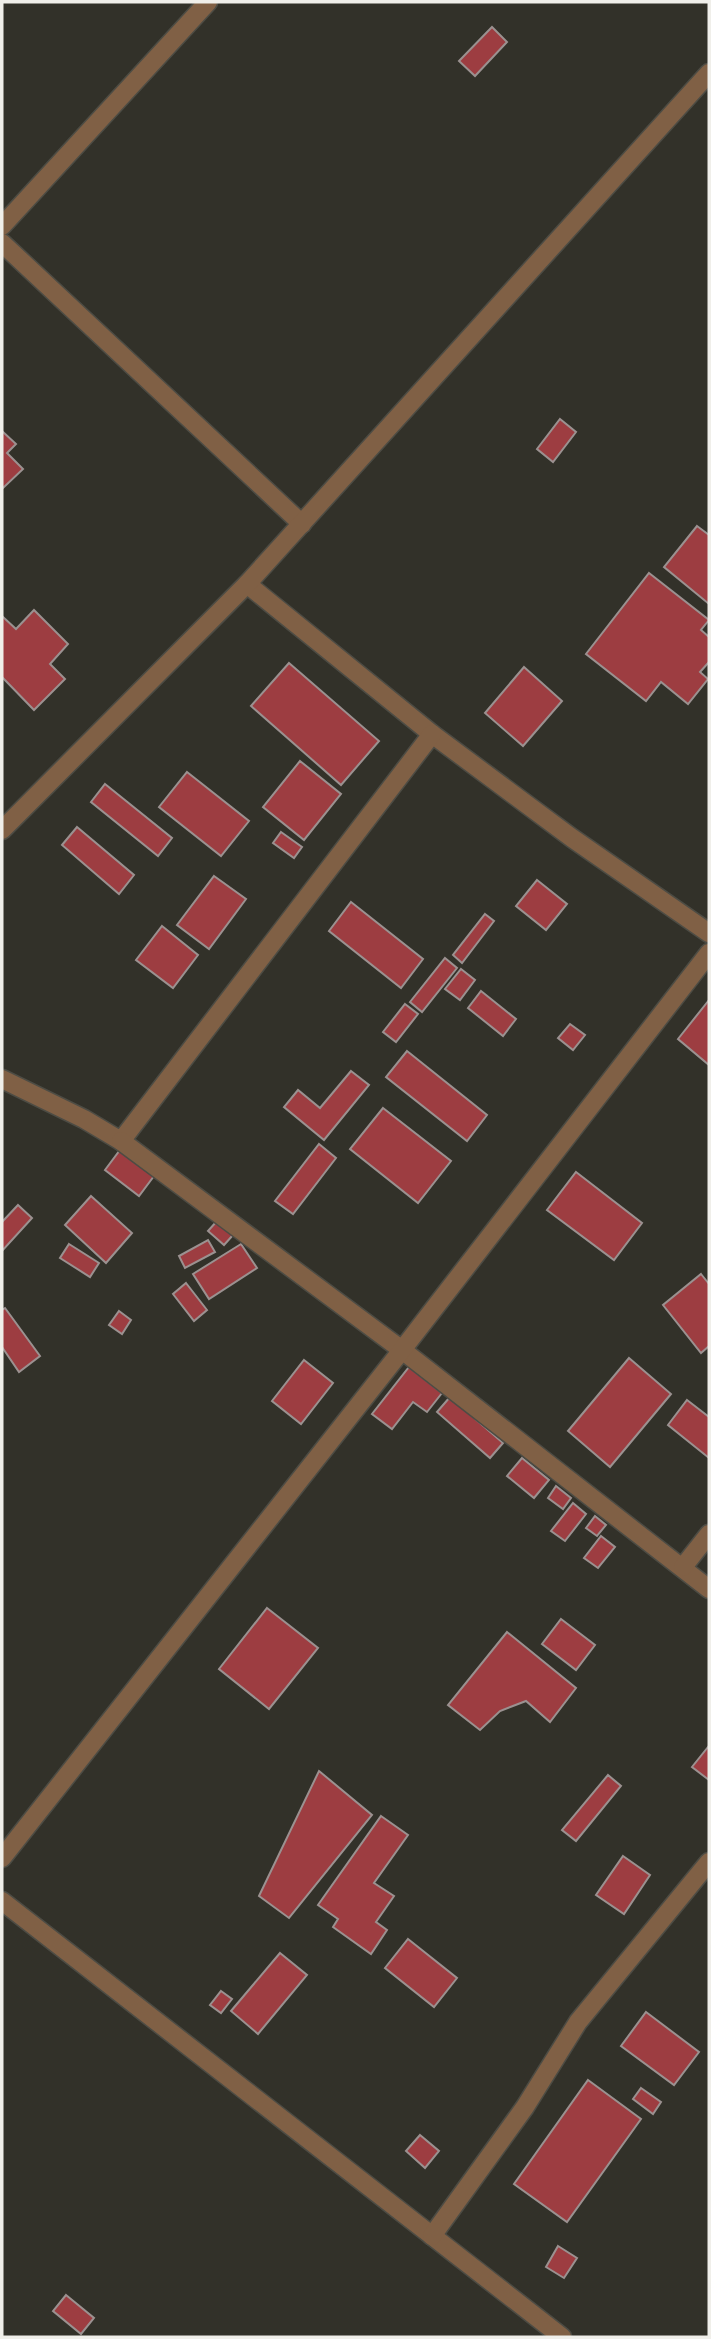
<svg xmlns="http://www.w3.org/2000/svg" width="711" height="2339" font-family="'Noto Sans',sans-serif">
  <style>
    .building { fill: #9d3d41; stroke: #9b9190; stroke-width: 2 }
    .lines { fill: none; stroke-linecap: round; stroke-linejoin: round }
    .minor-casing { stroke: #4d4c44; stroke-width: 21 }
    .minor { stroke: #806045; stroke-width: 18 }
  </style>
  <rect width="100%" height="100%" fill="#323129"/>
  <g class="building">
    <path d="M492 27 507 42 475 76 459 61Z"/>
    <path d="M560 419 576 432 553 462 537 449Z"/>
    <path d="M2 431 16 444 7 453 23 469 2 489Z"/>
    <path d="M697 526 709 535V604L664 567Z"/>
    <path d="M649 573 709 620 701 630 709 637V662L700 672 708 679 688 704 661 682 646 701 586 654Z"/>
    <path d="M34 610 68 644 50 664 65 679 34 710 2 677V616L16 629Z"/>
    <path d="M289 663 379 741 341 785 251 706Z"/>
    <path d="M524 667 562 701 523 746 485 713Z"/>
    <path d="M300 761 341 794 304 840 263 807Z"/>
    <path d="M187 772 249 821 221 856 159 807Z"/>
    <path d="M105 784 172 838 158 856 91 802Z"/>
    <path d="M77 827 134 875 119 894 62 845Z"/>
    <path d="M281 832 302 847 294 858 273 843Z"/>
    <path d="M214 876 246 899 209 949 177 925Z"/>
    <path d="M537 880 567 904 546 930 516 906Z"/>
    <path d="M351 902 423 959 401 988 329 931Z"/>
    <path d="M485 914 494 921 462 963 453 955Z"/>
    <path d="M162 926 198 955 173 988 136 960Z"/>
    <path d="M445 958 457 968 422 1012 410 1002Z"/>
    <path d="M461 969 475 980 460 1000 445 989Z"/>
    <path d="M481 991 516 1019 503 1036 468 1008Z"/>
    <path d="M709 1000V1065L678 1039Z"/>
    <path d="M405 1004 418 1014 396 1042 383 1032Z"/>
    <path d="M570 1024 585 1035 573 1050 558 1038Z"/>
    <path d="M407 1051 487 1115 467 1141 386 1077Z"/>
    <path d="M351 1071 369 1085 324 1140 284 1107 298 1090 320 1108Z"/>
    <path d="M383 1108 451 1161 418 1203 350 1149Z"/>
    <path d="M319 1144 336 1158 293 1214 275 1201Z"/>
    <path d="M123 1146 157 1172 139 1196 105 1170Z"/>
    <path d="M576 1172 642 1223 614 1260 547 1210Z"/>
    <path d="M91 1196 132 1233 106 1263 65 1225Z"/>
    <path d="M18 1205 32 1218 2 1251V1222Z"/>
    <path d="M217 1221 233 1235 224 1245 208 1231Z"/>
    <path d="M208 1240 215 1252 185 1268 179 1256Z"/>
    <path d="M69 1244 99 1263 90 1277 60 1258Z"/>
    <path d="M241 1244 257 1268 209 1299 193 1274Z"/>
    <path d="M701 1274 709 1284V1346L701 1353 663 1305Z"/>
    <path d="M186 1283 207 1310 194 1321 173 1294Z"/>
    <path d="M5 1308 40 1356 19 1372 2 1347V1310Z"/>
    <path d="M119 1311 131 1320 122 1334 109 1325Z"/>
    <path d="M629 1358 671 1394 610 1467 568 1431Z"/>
    <path d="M304 1360 333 1383 301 1424 272 1401Z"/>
    <path d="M409 1367 442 1393 427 1412 413 1402 392 1429 372 1414Z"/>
    <path d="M450 1397 503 1443 490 1458 437 1412Z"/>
    <path d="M687 1400 709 1417V1458L668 1425Z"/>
    <path d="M522 1458 549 1480 534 1498 507 1476Z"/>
    <path d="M556 1486 571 1498 563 1509 548 1498Z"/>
    <path d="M573 1503 586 1514 565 1541 551 1531Z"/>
    <path d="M595 1516 606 1525 597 1536 586 1528Z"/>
    <path d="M601 1536 615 1547 598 1568 584 1558Z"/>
    <path d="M267 1608 318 1648 269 1709 219 1669Z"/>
    <path d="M561 1619 595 1645 576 1670 542 1644Z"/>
    <path d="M507 1632 576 1688 550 1722 526 1701 500 1711 480 1730 448 1705Z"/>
    <path d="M708 1747 709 1749V1780L692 1767Z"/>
    <path d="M319 1771 372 1815 289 1918 259 1896Z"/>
    <path d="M608 1775 621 1786 576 1841 562 1830Z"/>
    <path d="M381 1816 408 1835 374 1883 394 1896 376 1922 387 1930 371 1954 333 1927 338 1919 318 1905Z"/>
    <path d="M623 1856 650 1875 624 1914 596 1895Z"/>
    <path d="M408 1939 457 1978 434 2007 385 1968Z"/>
    <path d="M280 1953 307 1975 258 2034 231 2011Z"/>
    <path d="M221 1991 232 1999 221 2013 210 2005Z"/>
    <path d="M646 2012 699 2052 674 2085 621 2046Z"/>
    <path d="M588 2080 641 2119 567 2222 514 2184Z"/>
    <path d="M641 2088 661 2102 653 2114 633 2099Z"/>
    <path d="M420 2135 439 2151 425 2168 406 2151Z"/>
    <path d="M558 2246 577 2258 564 2278 546 2267Z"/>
    <path d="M66 2295 94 2318 81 2334 53 2311Z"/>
  </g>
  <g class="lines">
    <defs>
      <g id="minor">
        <path d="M2 226 208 2"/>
        <path d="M2 243 302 524"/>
        <path d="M247 584 432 734 572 838 709 933"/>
        <path d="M2 830 247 584 709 73"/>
        <path d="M2 1079 84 1119 121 1141 432 734"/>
        <path d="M121 1141 402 1350 709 1589"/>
        <path d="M683 1567 709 1534"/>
        <path d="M2 1858 402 1350 709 953"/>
        <path d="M2 1901 562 2337"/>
        <path d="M432 2236 525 2107 578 2022 709 1862"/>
      </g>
    </defs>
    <use href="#minor" class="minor-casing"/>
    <use href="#minor" class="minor"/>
  </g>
  <rect width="711" height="2339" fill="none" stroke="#f0efea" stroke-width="7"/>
</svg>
